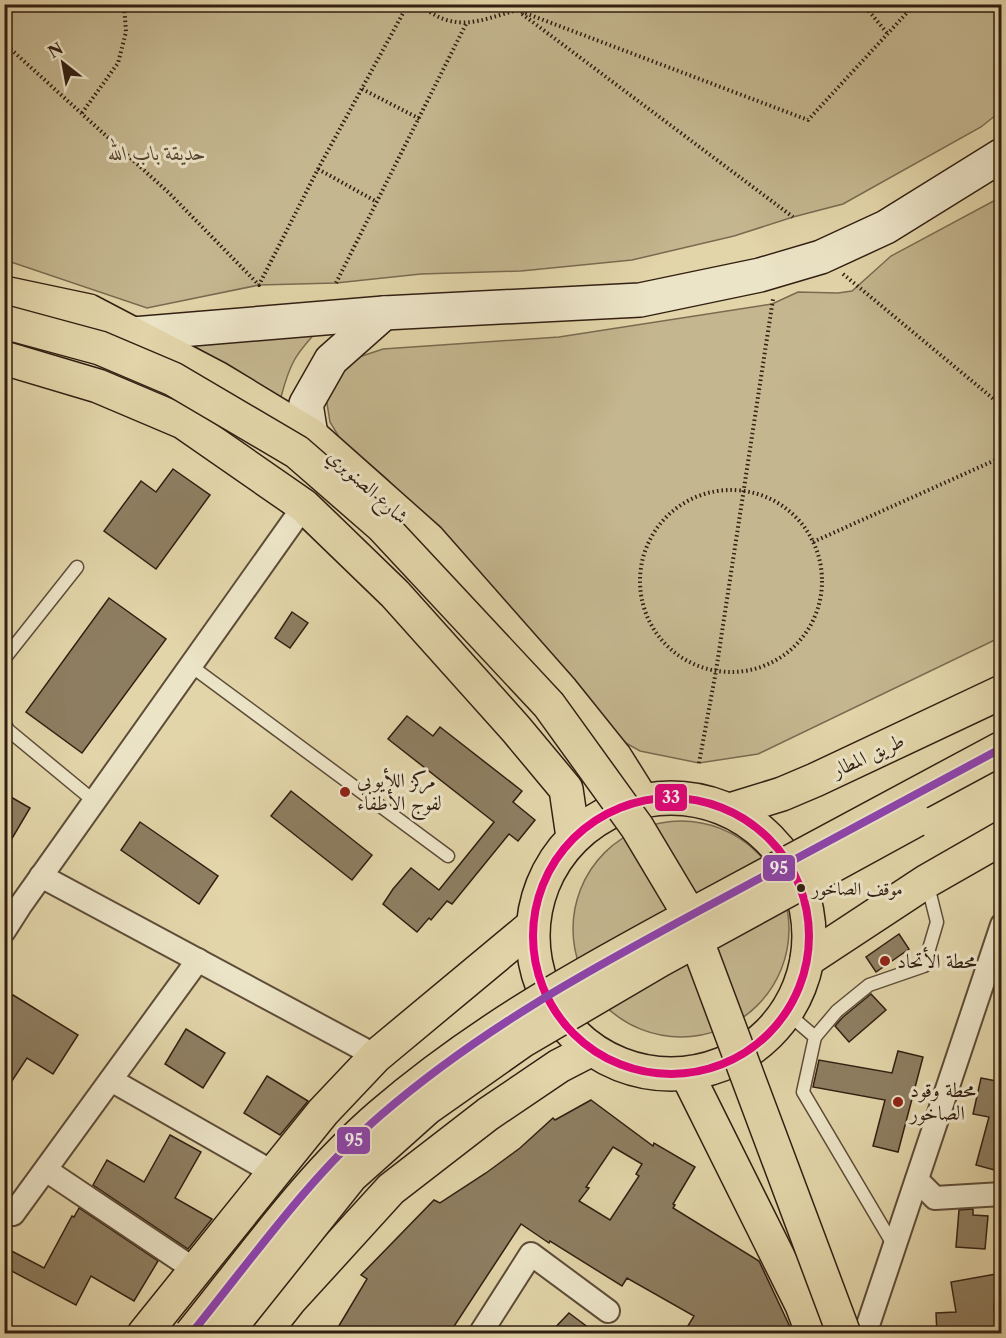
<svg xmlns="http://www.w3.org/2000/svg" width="1006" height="1338" font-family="'Libre Caslon Text',Amiri,serif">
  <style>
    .green { fill: #c4b68f; stroke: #7b6a50; stroke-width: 1.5 }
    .building { fill: #8e7e61; stroke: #321f12; stroke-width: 1.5; fill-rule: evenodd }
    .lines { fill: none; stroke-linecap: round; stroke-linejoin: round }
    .service-casing { stroke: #5e4c38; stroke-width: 15 }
    .minor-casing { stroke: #5e4c38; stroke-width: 26 }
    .secondary-casing { stroke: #321f12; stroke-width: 36 }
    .primary-casing { stroke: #321f12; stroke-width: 36 }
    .path { stroke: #321f12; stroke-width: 4; stroke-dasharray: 1.5 3; stroke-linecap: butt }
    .service { stroke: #ece4c7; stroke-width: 12 }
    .minor { stroke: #ece4c7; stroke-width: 22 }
    .secondary { stroke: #ece4c7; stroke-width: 33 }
    .primary { stroke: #e2d5a9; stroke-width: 33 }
    .primary-bridge-casing { stroke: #321f12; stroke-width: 36; stroke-linecap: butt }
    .primary-bridge { stroke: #e2d5a9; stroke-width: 33 }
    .bus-1-casing { stroke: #ece4c7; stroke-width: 12 }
    .bus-2-casing { stroke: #ece4c7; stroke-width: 12 }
    .bus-1 { stroke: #e5007d; stroke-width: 8 }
    .bus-2 { stroke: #8e44ad; stroke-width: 8 }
    .poi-dot { fill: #8f2418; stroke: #ece4c7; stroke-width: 2 }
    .bus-dot { fill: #321f12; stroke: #ece4c7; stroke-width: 2 }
    .labels { text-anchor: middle; stroke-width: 6; stroke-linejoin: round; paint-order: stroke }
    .bus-label { font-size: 18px; fill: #321f12; stroke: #ece4c7; text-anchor: start }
    .park-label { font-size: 20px; font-style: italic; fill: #564531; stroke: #ece4c7 }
    .street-label { font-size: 20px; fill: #321f12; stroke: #ece4c7 }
    .poi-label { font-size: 20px; fill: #321f12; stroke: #ece4c7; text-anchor: start }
    .line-badge { stroke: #ece4c7; stroke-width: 2 }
    .badge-label { font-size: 16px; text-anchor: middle; font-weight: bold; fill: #fff }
  </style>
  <rect width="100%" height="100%" fill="#e2d5a9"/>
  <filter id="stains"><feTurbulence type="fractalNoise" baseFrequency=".00333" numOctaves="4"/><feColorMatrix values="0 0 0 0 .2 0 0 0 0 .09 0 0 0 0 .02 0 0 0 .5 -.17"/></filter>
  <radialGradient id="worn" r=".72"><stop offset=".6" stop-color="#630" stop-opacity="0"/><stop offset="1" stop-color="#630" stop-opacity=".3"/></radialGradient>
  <g class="green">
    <path d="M5 4 1001 5V111L981 127 843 204 793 217 734 236 632 260 521 271 421 274 336 283 259 285 147 308 5 260Z"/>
    <path d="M1001 197V637L758 754 699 763 640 751 624 742 464 559 387 479 339 437 330 422 326 397 336 377 356 358 383 349 559 337 772 304 798 292 838 293 852 291 891 256Z"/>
    <path d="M319 329C295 355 290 363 281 397L183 340Z"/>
    <circle cx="681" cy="929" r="108"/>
  </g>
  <g class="building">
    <path d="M173 469 210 495 156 569 104 531 141 481 156 492Z"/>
    <path d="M109 598 166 639 82 753 26 712Z"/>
    <path d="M292 612 308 623 290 648 275 638Z"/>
    <path d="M407 716 433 736 440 727 522 791 513 802 535 820 518 841 509 834 452 904 447 901 431 920 429 918 417 932 383 904 393 889 411 868 439 890 494 822 388 739Z"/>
    <path d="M291 791 372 855 352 880 271 816Z"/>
    <path d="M4 793 30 808 4 852Z"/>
    <path d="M140 822 218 876 199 904 121 850Z"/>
    <path d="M899 934 909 949 876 972 866 957Z"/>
    <path d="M871 994 886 1010 849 1042 835 1026 843 1017Z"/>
    <path d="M13 995 78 1035 53 1074 27 1058 4 1093V1008Z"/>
    <path d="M186 1029 225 1053 203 1088 165 1064Z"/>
    <path d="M898 1051 923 1057 898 1152 873 1146 885 1100 813 1087 819 1060 892 1073Z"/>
    <path d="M267 1076 308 1101 280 1135 244 1113Z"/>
    <path d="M981 1078 1002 1082V1172L976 1165 989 1117 973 1114Z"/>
    <path d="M591 1100 653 1146 654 1143 695 1167 673 1204 675 1205 673 1208 759 1261 791 1329 776 1334H683L694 1316 627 1278 622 1286 550 1241 549 1243 521 1224 449 1334H334L367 1279 361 1275 434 1200 440 1203 486 1173 520 1148 553 1118 555 1120ZM613 1147 642 1164 636 1174 639 1176 610 1220 579 1201 589 1188 586 1187Z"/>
    <path d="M170 1135 201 1152 175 1198 212 1219 188 1249 93 1185 107 1160 144 1182Z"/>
    <path d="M79 1208 158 1261 134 1301 91 1276 76 1305 4 1267V1247L44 1268 72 1216 74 1217Z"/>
    <path d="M973 1209V1215L988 1216 985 1249 956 1247 959 1210Z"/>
    <path d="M1002 1273V1303L994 1304 995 1334H937L936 1313 956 1312 951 1282Z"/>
    <path d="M569 1313 597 1334H549Z"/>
  </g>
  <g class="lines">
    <defs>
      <g id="service">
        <path d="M4 659 77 567"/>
        <path d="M191 666 448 856"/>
        <path d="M4 722 8 730 94 801"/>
        <path d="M786 1012 815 1037 803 1092 894 1246"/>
        <path d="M815 1037 837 1011 869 985 924 966 937 922 927 882"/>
      </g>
      <g id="minor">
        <path d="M41 876 376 1056"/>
        <path d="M4 931 20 906 304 506"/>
        <path d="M111 1080 274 1173"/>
        <path d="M46 1170 195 1270"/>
        <path d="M917 1180 935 1198 1002 1194"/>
        <path d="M4 1209 13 1214 198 960"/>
        <path d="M480 1334 531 1254 608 1311"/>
        <path d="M865 1334 1002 925"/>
      </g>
      <g id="secondary">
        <path d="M133 334 384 313 640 300 760 275 821 257 886 227 1002 155"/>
        <path d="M311 435 306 404 331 360 384 313"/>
      </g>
      <g id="primary">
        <path d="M4 293 89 311 217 378 311 435 428 539 562 691 615 757 642 800"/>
        <path d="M4 358 98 386 183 422 304 506 395 594 516 729 566 789 573 837"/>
        <circle cx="671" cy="936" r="138"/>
        <path d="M730 810 782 794 815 780 1002 692"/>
        <path d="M807 960 927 881 1002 838"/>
        <path d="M687 1074 802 1305 813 1334"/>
        <path d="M144 1334 323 1112 376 1056 531 927"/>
        <path d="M263 1334 289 1301 391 1189 488 1114 559 1066 590 1050"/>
      </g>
    </defs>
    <use href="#service" class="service-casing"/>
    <use href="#minor" class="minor-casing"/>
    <use href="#secondary" class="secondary-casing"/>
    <use href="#primary" class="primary-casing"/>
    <g class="path">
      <path d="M419 4C455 34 478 21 517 10L523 4"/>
      <path d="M863 4 888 34"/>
      <path d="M517 10 808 120 915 4"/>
      <path d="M522 14 793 217"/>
      <path d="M4 43 169 193 259 285 318 169 408 4"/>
      <path d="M362 89 420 119"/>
      <path d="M82 113 118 63 126 32 124 4"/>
      <path d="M318 169 377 202"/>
      <path d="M843 274 1002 406"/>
      <path d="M336 283 466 24"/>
      <circle cx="731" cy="581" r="91"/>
      <path d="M813 542 1002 457"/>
      <path d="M699 763 716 671 773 299"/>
    </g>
    <use href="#service" class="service"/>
    <use href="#minor" class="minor"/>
    <use href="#secondary" class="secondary"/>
    <use href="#primary" class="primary"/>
    <defs>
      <g id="primary-bridge">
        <path d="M4 322 100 348 173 379 297 452 382 526 549 705 637 827 683 904 844 1334"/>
        <path d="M191 1334C252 1259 308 1178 381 1115 483 1027 593 968 710 905 807 853 904 800 1002 748"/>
        <path d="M225 1334 351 1176 427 1108 522 1041 660 960 916 820"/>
      </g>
    </defs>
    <use href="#primary-bridge" class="primary-bridge-casing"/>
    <use href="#primary-bridge" class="primary-bridge"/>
    <defs>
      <circle id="bus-1" cx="671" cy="936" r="138"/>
      <path id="bus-2" d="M191 1334C252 1259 308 1178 381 1115 483 1027 593 968 710 905 807 853 904 800 1002 748"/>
    </defs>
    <use href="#bus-1" class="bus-1-casing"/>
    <use href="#bus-2" class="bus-2-casing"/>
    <use href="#bus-1" class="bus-1"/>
    <use href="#bus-2" class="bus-2"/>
  </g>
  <g class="poi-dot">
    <circle cx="345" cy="792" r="6"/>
    <circle cx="885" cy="961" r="6"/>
    <circle cx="898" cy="1102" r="6"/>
  </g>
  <circle class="bus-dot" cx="801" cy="888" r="5"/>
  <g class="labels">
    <g class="bus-label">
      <text x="812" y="895">موقف الصاخور</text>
    </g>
    <g class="park-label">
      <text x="157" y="160">حديقة باب الله</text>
    </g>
    <g class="street-label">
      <text transform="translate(368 486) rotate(42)" y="7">شارع الصنوبري</text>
      <text transform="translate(868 755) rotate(-25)" y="7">طريق المطار</text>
    </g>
    <g class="poi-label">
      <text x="357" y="787">مركز اللأيوبي<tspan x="357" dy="23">لفوج الأطفاء</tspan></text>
      <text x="897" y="968">محطة الأتحاد</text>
      <text x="910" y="1097">محطة وقود<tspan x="910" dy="23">الصاخور</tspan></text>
    </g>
  </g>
  <g class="line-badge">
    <rect x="654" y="783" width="34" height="29" rx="6" fill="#e5007d"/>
    <rect x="762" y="854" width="34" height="28" rx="6" fill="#8e44ad"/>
    <rect x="336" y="1126" width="35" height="29" rx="6" fill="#8e44ad"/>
  </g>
  <g class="badge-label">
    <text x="671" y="803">33</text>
    <text x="779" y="874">95</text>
    <text x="354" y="1146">95</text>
  </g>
  <rect width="1006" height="1338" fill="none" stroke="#e2d5a9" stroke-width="24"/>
  <rect x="6" y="6" width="994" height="1326" fill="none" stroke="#321f12" stroke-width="3"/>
  <rect x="12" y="12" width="982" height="1314" fill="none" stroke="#321f12" stroke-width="1.5"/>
  <g transform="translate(63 63) rotate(329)" stroke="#ece4c7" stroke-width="4.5" paint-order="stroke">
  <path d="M0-4.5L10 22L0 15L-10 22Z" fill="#321f12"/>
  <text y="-9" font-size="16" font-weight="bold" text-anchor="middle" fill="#321f12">N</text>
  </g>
  <rect width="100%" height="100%" filter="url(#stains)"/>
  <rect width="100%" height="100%" fill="url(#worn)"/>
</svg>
